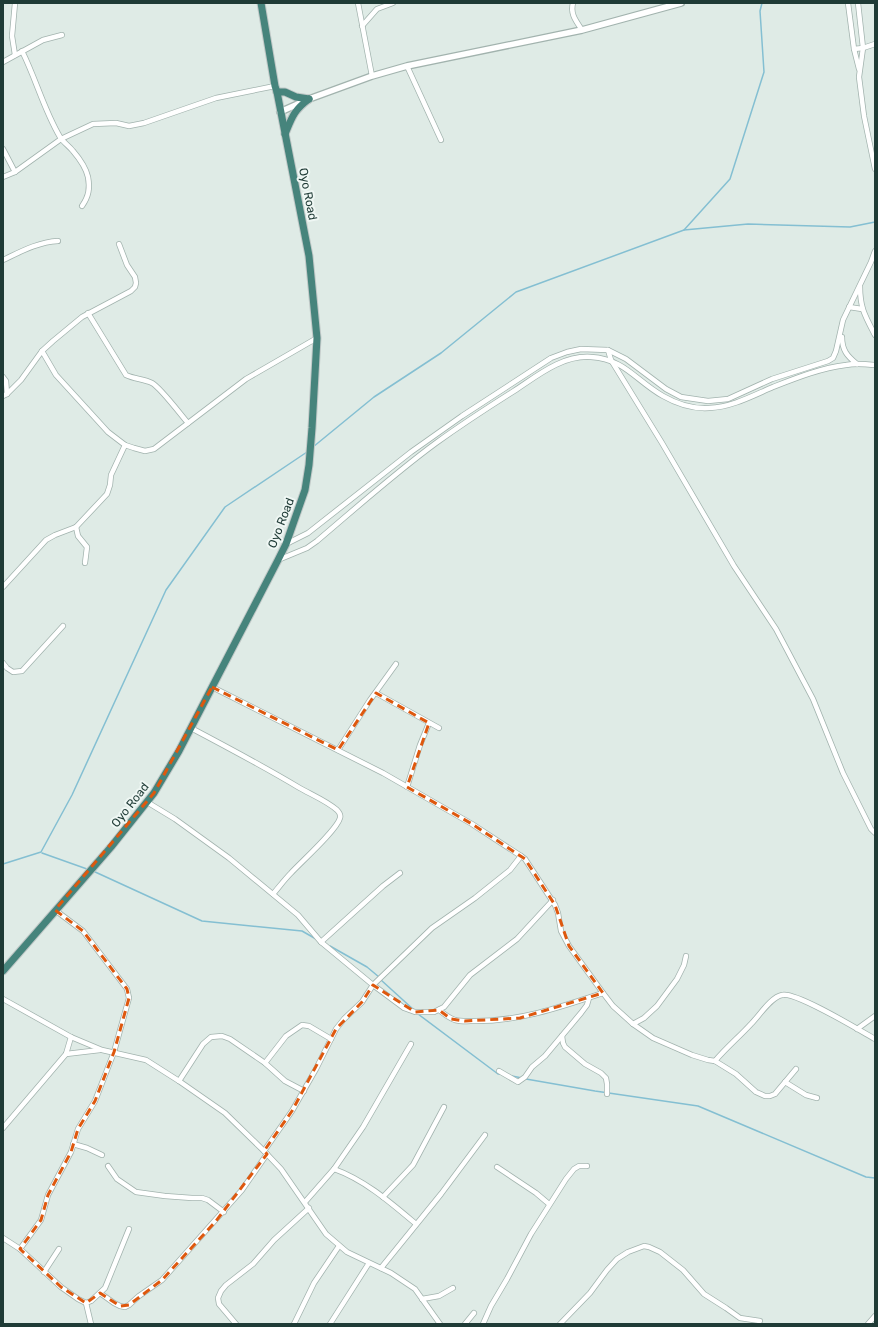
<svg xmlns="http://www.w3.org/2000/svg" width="878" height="1327" font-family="Rubik,sans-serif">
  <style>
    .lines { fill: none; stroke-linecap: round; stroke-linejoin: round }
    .stream { stroke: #84bfd2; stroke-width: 1.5 }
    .minor-casing { stroke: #a2b3ae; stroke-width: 6 }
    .tertiary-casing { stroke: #a2b3ae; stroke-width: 8 }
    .trunk-casing { stroke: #c0c8c7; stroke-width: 9 }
    .minor { stroke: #fff; stroke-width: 4.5 }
    .tertiary { stroke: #fff; stroke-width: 5.5 }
    .trunk { stroke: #46847c; stroke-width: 7 }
    .marked { fill: none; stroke: #de580e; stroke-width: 3; stroke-dasharray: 8 5; stroke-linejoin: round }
    .labels { text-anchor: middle; stroke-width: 4; stroke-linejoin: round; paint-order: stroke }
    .street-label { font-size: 12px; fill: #1f3b36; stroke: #eff7f4 }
  </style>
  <rect width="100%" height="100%" fill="#dfebe6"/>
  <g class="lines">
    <g class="stream">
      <path d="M684 230 730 179 764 72 760 11 762 3"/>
      <path d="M313 447 374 397 441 353 516 292 684 230 748 224 850 227 875 222"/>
      <path d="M42 853 87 869"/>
      <path d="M3 864 41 852 72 795 166 590 225 507 307 452"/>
      <path d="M93 871 202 921 302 931 316 939"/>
      <path d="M330 946 367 967 379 977"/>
      <path d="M381 980 414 1010"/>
      <path d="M418 1014 498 1074H500"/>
      <path d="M512 1076 522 1078"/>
      <path d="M526 1079 595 1091 698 1106 866 1177 875 1178"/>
    </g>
    <defs>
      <g id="minor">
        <path d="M358 3 372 76"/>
        <path d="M573 3C570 14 576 21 582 30"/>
        <path d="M848 3 854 49 859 69"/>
        <path d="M858 3 863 48 859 77 864 116 875 169"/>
        <path d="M362 26 377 9 393 3"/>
        <path d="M854 49 863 48 875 44"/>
        <path d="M22 51C36 79 44 110 60 137 63 142 69 146 73 151 79 158 86 168 88 177 90 188 89 196 82 206"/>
        <path d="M15 55 12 36 15 3"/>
        <path d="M3 62 43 40 62 35"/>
        <path d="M407 66 441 140"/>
        <path d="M3 149 15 172"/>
        <path d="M3 177 15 172 61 139 93 124 116 123 129 126 144 123 216 98 275 86"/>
        <path d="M3 260C20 252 38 242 58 241"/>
        <path d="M860 286C860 308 865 316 875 335"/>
        <path d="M849 307 862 309"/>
        <path d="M88 313 126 375C134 379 144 379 152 383 160 387 181 415 188 423"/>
        <path d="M842 337C842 350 847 356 857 364"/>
        <path d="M608 350 611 360 662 443 734 566 776 629 813 699 843 773 871 829 875 833"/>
        <path d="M42 351 56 375 108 432 125 445 134 448 145 451 154 449 246 379 317 338"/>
        <path d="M3 377 6 381 7 394"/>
        <path d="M3 396 7 394 21 380 42 351 53 341 82 317 131 291 135 287 136 283 135 277 127 265 119 244"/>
        <path d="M76 527 78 536 87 547 85 563"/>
        <path d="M286 544 308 533 411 452 462 416 551 358 567 352 581 349 608 350 626 359 666 389 681 397 708 401 728 399 772 379 828 361 833 358 836 351 843 320 871 262 875 251"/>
        <path d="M278 560 307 548 317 541C356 508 395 473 436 443 461 425 487 408 514 391 537 376 562 355 591 357 625 359 636 381 663 396 677 404 693 409 709 408 732 407 752 396 773 387 796 378 821 368 846 365 856 363 865 364 875 365"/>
        <path d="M3 587 46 540 55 535 76 527 107 494 110 485 111 475 125 445"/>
        <path d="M3 663 7 668 13 672 22 671 63 626"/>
        <path d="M212 687 383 773 472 824 521 856 525 859 555 905 558 913 561 931 569 946 603 993 613 1006 633 1024 653 1038 692 1055 708 1060 715 1061 736 1074 756 1092 765 1096H770L775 1094 796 1069"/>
        <path d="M376 693 439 728"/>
        <path d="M191 728C227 747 263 766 298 787 310 794 327 801 337 810 340 813 341 815 340 818 337 830 301 862 291 873 285 879 279 887 273 894"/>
        <path d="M338 750 370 700 396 664"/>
        <path d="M407 787 420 745 429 723"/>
        <path d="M147 802 175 819 229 858 298 915 321 942 373 985 404 1008 415 1012H434L444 1007 470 975 517 939 553 900"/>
        <path d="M321 942 383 886 400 873"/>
        <path d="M3 999 71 1037 102 1050 146 1060 179 1081 225 1113 264 1151 281 1169 326 1234 347 1252 391 1273 415 1289 440 1324"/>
        <path d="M439 1010C444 1014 449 1018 455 1020 462 1022 469 1021 476 1021 521 1021 561 1007 603 993"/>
        <path d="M633 1024 644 1018 657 1006 677 979 684 965 686 956"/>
        <path d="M857 1029 875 1016"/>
        <path d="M562 1036 563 1043 565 1047 585 1064 601 1073 606 1078 607 1084V1094"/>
        <path d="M66 1054 100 1050"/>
        <path d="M715 1061C726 1048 739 1037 751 1024 759 1016 771 997 782 995 795 991 859 1030 875 1039"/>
        <path d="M265 1063 286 1036 302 1025 309 1026 331 1039"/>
        <path d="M499 1071 518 1082 525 1077 532 1067 545 1056 581 1013 587 1005 589 998"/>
        <path d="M179 1081 203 1044 211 1037 222 1036 230 1039 265 1063 285 1081 304 1091"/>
        <path d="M785 1082 806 1095 817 1098"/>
        <path d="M3 1128 66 1054 71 1037"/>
        <path d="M73 1144 87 1148 102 1155"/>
        <path d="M264 1151 292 1111 316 1069 336 1029 344 1019 362 1002 373 985 432 928 475 898 510 870 521 856"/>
        <path d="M108 1166 117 1179 136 1192 165 1196 192 1198H202L208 1200 224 1212"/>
        <path d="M497 1167 536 1193 549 1204"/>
        <path d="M334 1169C365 1180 391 1203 416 1224"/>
        <path d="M383 1197 413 1165 444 1107"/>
        <path d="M305 1202 334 1169 363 1127 411 1044"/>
        <path d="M3 1238 20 1249 61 1287 78 1299 86 1303 91 1301 105 1288 129 1229"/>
        <path d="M20 1249 41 1220 48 1195 71 1152 78 1129 95 1101 114 1052 129 998 127 989 83 931 55 910"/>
        <path d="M381 1268 441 1194 485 1135"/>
        <path d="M44 1272 59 1249"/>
        <path d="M100 1293 114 1303 120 1306 125 1307 129 1305 139 1296 162 1280 242 1190 267 1154"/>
        <path d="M422 1299 439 1296 453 1288"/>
        <path d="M86 1303 91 1324"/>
        <path d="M236 1324 219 1304 218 1298 221 1291 226 1285 253 1264 274 1240 309 1208"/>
        <path d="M294 1324 314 1283 339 1246"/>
        <path d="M330 1324 369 1263"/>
        <path d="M465 1324 474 1313"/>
        <path d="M483 1324 491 1306 507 1279 531 1234 566 1179 574 1169 579 1166H587"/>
        <path d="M560 1324 590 1293 607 1270 617 1259 628 1252 644 1246 649 1247 660 1252 683 1270 704 1294 726 1308 740 1318 760 1321"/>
        <path d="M868 1324 875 1316"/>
      </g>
      <path id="tertiary" d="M280 112 309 99 372 76 407 66 582 30 681 3"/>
      <g id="trunk">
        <path d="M277 92H285L296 97 309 99"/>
        <path d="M285 134C292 117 294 110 309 99"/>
        <path d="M3 971 111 847 154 793 179 751 278 560 286 544 305 490 309 465 312 428 317 338 309 256 277 92 275 86 261 3"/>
      </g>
    </defs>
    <use href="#minor" class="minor-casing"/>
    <use href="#tertiary" class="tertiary-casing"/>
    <use href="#trunk" class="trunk-casing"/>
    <use href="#minor" class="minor"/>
    <use href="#tertiary" class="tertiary"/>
    <use href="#trunk" class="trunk"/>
  </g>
  <path class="marked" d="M212 687 338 750 376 693 429 723 407 787 472 824 525 859 555 905 569 946 603 993 520 1018 465 1021 451 1019 439 1010 415 1012 373 985 362 1002 336 1029 292 1111 264 1151 267 1154 216 1221 162 1280 129 1305 120 1306 100 1293 86 1303 61 1287 20 1249 41 1220 48 1195 71 1152 78 1129 95 1101 114 1052 129 998 127 989 83 931 55 910 154 793Z"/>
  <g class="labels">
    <g class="street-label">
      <text transform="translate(308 194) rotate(79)" y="4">Oyo Road</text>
      <text transform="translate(281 523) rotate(-69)" y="4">Oyo Road</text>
      <text transform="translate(130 805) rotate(-52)" y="4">Oyo Road</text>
    </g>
  </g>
  <rect width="878" height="1327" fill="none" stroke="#1f3b36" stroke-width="8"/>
</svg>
